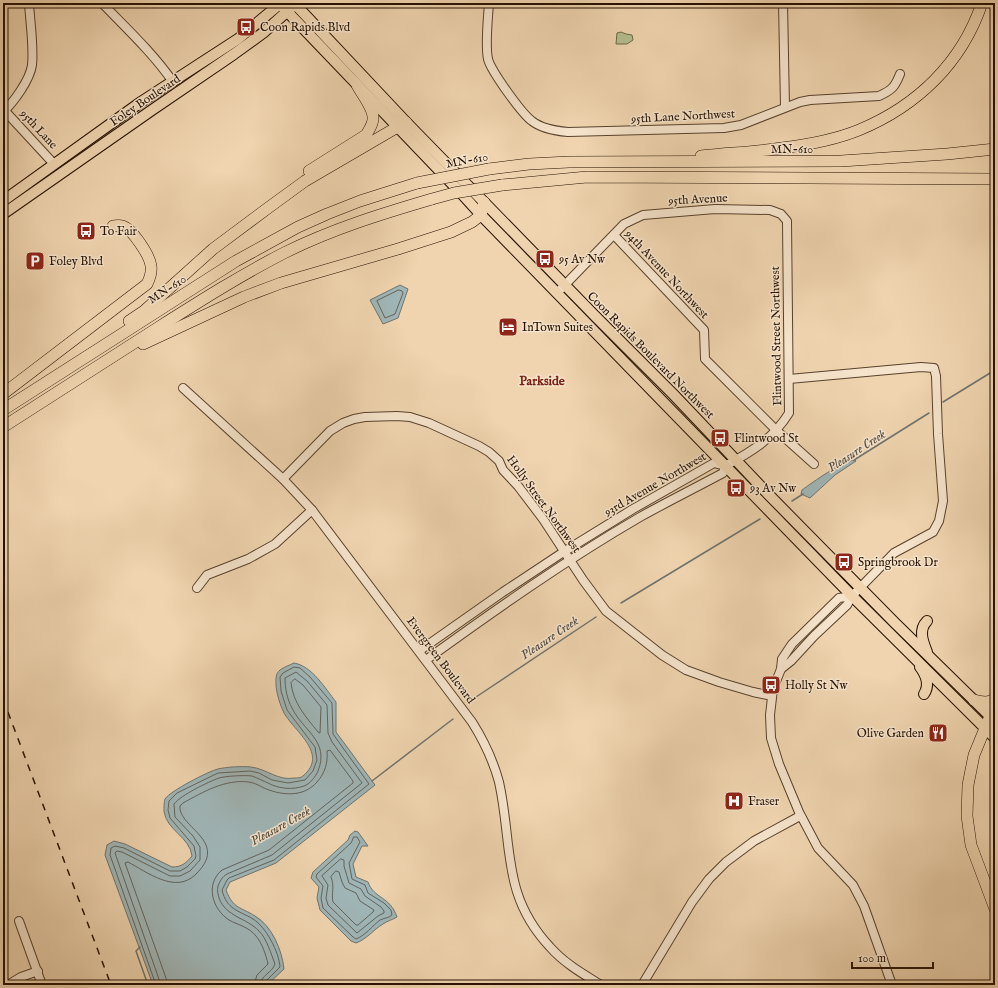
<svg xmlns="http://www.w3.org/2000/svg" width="998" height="988" font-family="'IM FELL English',serif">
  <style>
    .green { fill: #b4be8f; stroke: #6d6848 }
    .water { fill: #9fb5b6; stroke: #6f736e }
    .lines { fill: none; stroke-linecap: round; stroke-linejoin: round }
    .shore { stroke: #62635c; stroke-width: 1 }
    .stream { stroke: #6f736e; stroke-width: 1.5 }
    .minor-casing { stroke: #58422c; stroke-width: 10 }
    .major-casing { stroke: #261101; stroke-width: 12 }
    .highway-casing { stroke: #261101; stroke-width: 12 }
    .minor { stroke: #f5e3cb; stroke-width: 8 }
    .major { stroke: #efd4af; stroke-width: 10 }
    .highway { stroke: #efd4af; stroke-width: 11 }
    .rail { stroke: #261101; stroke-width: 1.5; stroke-dasharray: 7 7; stroke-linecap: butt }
    .highway-bridge-casing { stroke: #261101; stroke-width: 12; stroke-linecap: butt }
    .highway-bridge { stroke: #efd4af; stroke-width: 11 }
    .labels { text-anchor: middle; stroke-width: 3; stroke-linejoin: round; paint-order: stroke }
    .poi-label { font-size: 12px; fill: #261101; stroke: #f5e3cb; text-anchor: start }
    .street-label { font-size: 12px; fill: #261101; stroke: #f5e3cb }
    .neighbourhood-label { font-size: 13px; font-weight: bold; fill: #7a1f14; stroke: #f5e3cb }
    .water-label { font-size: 13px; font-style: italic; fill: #504a40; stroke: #f5e3cb }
  </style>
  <rect width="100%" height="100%" fill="#efd4af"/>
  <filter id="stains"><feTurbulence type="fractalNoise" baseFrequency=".005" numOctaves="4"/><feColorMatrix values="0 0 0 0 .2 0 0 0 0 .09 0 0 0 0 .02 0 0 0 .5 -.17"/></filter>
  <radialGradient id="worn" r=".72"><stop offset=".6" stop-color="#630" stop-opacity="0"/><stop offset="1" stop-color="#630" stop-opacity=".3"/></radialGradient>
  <path class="green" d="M621 32 626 34 632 35 633 40 627 44H616L617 33Z"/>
  <g class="water">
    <path d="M400 285 408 289 398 318 383 324 370 300Z"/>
    <path d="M855 460 856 461 835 475 810 498 801 494 802 490C813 482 842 461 855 460Z"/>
    <path d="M294 663C312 666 325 688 336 702V732L375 785 276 863 230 882 226 890C233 909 241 907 255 916 272 926 282 950 284 969L267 985H153L105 855 107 845 114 841 125 844 172 867C182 867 186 863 192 856 190 837 166 830 164 811 164 808 164 802 165 799 170 791 209 771 218 769 226 767 243 766 251 767 267 769 278 781 294 778 297 778 301 778 303 776 329 754 295 732 284 713 280 705 277 695 276 686 276 680 275 674 280 670 284 667 290 665 294 663Z"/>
    <path d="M355 831 358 832 368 846H362L353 864 356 877 368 882C374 899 390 896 397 917 392 920 387 921 383 924 373 930 367 939 356 943L351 941 320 910 317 898 319 887 311 878 313 872 348 840 350 835Z"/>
  </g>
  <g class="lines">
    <g class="shore">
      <path d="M399 290 402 291 403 293 395 314 385 318 377 301Z"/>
      <path d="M295 679 303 685 321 707 320 733 318 732C306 717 293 703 291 683Z"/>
      <path d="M354 837H357L360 842 349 863 352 879 365 885 368 893 384 903 391 910 392 915C389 918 384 918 380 920 372 926 366 935 356 939L353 937 323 908 321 898 323 886 316 877 317 874 351 843Z"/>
      <path d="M341 859 344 860V866L349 883 361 889 365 896 381 907 384 911V913L378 916 357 933 328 905 326 898 328 885 322 876Z"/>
      <path d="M336 871 339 872 342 882 345 888 356 893 360 901 374 910 373 912 358 925H356L333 902C331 893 335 887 331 877Z"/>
      <path d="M156 985 110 855 111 848 115 846 124 848 170 871H180L187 867 195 859 196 856 194 846 170 818 168 810 169 801 177 793 218 773 250 771 259 773 272 780 288 783 305 780 313 771 317 760 315 747 287 710 281 691 280 677 283 673 294 667 300 668 310 677 332 703 333 734 369 784 274 860 229 878 227 880 222 890C227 910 238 910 253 919 266 927 279 952 280 967L266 981 265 985"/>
      <path d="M161 985 115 853 117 851 122 852 170 876H180L190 871 200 860V847L193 836 175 817 174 804C181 795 208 782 219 778 225 776 245 775 252 776 258 778 263 781 268 783 279 789 293 790 304 786 310 784 316 776 318 771 330 741 303 731 292 708 287 699 285 688 285 678L296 672 307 681 327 705 328 733 332 742 362 783 272 855 227 874C222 877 220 881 218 886 217 891 218 894 219 898 226 917 247 918 259 931 267 939 271 954 275 964 272 973 261 975 260 985"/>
      <path d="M167 985 166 978 125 863 128 862C147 872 175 894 195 875 231 841 178 828 180 806L183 803C203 792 225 779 249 782 257 783 262 788 269 790 286 796 305 796 317 782 325 773 328 763 327 751L330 750 353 781V783L269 850 222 870C205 884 212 909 229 920 238 925 249 927 256 936 262 943 266 955 268 964L257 975 254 985"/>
    </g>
    <g class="stream">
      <path d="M943 402 995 370"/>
      <path d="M854 460 929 413"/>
      <path d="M792 501 803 494"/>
      <path d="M621 603 760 519"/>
      <path d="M473 699 596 617"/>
      <path d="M372 781 453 719"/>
      <path d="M140 947 136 951 148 985"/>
    </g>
    <defs>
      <g id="minor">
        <path d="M102 3C126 28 153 53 173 82"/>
        <path d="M489 3C488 18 485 45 488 59 491 71 522 114 532 121 542 129 556 131 568 132L724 128 741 125 800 102 810 100 879 96C892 90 895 87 900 74"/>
        <path d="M783 3 785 107"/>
        <path d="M5 111 54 164"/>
        <path d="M3 112C13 103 30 80 32 65 34 47 30 21 29 3"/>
        <path d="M614 235 704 330 705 359 776 430 814 464"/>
        <path d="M557 293 624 224 643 215 715 209 770 210 781 214 787 221 789 413C773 439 751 452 725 466"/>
        <path d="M183 388 283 479 312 510 472 722C484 741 493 760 499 782 513 845 501 895 550 947 564 963 583 974 601 985"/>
        <path d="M283 479 330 431 343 423 354 419 365 417 397 416 410 417 429 423 479 446 489 452 499 461 503 470 518 486 543 519 583 580 606 611 662 655 686 670 719 682 753 692 772 696"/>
        <path d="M197 588 207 575 248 559 275 544 312 510"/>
        <path d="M852 596 839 598 792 644 782 659 781 669 773 689 770 715 771 738 779 764 799 812 818 848 853 885 864 906 892 985"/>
        <path d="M419 651 503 592 565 551 633 509 714 463 725 466"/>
        <path d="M426 660C495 610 566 560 640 517 667 502 695 488 723 473L725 466"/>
        <path d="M781 669 791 661 814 636 847 605 852 596 894 553 933 532 939 521 943 501 938 434 936 376 934 368 921 367 789 379"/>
        <path d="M19 921 42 985"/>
        <path d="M8 985 21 977 38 971"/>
        <path d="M642 985 692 902 709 879 726 862 754 841 800 816"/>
      </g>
      <g id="major">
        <path d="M279 3 461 193 481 215 852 596 995 738"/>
        <path d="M294 3 406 122 595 316 673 394 768 494 895 623 995 721"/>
        <path d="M3 201 141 102 238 39 281 3"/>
        <path d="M3 214 152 110 234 54 263 33 291 8"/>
        <path d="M927 652C923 642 918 630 927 621"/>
        <path d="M920 667C926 675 930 685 924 694"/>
      </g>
      <g id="highway">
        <path d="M701 156C728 153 755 152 782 148 806 145 837 139 859 130 917 106 962 63 982 3"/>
        <path d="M489 169 529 164 569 162 841 161 947 154 995 149"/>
        <path d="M309 171 366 135C369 130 374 123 373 117 373 108 361 93 357 85"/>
        <path d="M502 185 587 177 995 179"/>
        <path d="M129 321 144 311 213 249 268 208 305 181 406 122"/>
        <path d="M143 344 244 297 281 283 398 249 451 232 472 222 481 215 484 202"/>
        <path d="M3 394 147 284C150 278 152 273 151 266 150 256 132 228 122 226 119 225 115 226 113 226"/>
        <path d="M3 410 236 261 298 227 327 214 360 201 417 183"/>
        <path d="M3 427C55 394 107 360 159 327 200 301 241 275 284 253 332 229 381 214 432 199"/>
        <path d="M974 700C981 702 990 704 995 698"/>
        <path d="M995 704 974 755 968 785 967 816 971 845 995 909"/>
      </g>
    </defs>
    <use href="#minor" class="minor-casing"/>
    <use href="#major" class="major-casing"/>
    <use href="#highway" class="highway-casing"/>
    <use href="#minor" class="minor"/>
    <use href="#major" class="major"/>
    <use href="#highway" class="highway"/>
    <path class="rail" d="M3 699 111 985"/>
    <defs>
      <g id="highway-bridge">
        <path d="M417 183 489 169"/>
        <path d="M432 199 454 193 502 185"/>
      </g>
    </defs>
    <use href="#highway-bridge" class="highway-bridge-casing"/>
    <use href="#highway-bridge" class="highway-bridge"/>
  </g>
  <defs>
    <symbol id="bus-square" viewBox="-11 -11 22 22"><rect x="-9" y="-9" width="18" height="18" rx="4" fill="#8f2418" stroke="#f5e3cb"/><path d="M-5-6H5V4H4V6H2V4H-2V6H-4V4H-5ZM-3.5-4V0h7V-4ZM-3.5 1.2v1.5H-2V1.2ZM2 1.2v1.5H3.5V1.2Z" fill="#fff"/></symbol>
    <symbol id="parking-square" viewBox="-11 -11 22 22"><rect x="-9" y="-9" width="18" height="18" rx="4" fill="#8f2418" stroke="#f5e3cb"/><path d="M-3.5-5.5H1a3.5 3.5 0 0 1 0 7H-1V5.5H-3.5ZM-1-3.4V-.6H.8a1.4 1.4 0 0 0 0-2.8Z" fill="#fff"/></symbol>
    <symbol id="hotel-square" viewBox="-11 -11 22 22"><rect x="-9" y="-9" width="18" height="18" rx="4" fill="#8f2418" stroke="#f5e3cb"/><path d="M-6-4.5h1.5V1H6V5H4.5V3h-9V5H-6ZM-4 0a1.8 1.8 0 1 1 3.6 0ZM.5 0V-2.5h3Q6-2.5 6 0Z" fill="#fff"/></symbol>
    <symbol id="restaurant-square" viewBox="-11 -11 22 22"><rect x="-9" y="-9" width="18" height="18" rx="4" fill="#8f2418" stroke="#f5e3cb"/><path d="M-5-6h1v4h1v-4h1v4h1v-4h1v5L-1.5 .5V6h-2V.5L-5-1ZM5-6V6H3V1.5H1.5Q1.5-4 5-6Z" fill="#fff"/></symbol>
    <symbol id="hospital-square" viewBox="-11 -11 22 22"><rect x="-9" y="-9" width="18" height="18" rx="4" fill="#8f2418" stroke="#f5e3cb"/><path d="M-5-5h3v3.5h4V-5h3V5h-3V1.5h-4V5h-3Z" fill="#fff"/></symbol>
  </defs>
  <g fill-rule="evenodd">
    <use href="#bus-square" x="235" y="16" width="22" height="22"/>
    <use href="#bus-square" x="75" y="220" width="22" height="22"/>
    <use href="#bus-square" x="534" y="248" width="22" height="22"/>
    <use href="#parking-square" x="24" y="250" width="22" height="22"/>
    <use href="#hotel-square" x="497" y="316" width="22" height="22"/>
    <use href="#bus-square" x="709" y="427" width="22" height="22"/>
    <use href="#bus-square" x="725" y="477" width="22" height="22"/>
    <use href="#bus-square" x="833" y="551" width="22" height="22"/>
    <use href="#bus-square" x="760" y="674" width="22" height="22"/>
    <use href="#restaurant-square" x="927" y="722" width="22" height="22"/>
    <use href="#hospital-square" x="723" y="790" width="22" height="22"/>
  </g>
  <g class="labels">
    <g class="poi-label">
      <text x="260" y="31">Coon Rapids Blvd</text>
      <text x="100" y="235">To Fair</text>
      <text x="559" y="263">95 Av Nw</text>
      <text x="49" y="265">Foley Blvd</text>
      <text x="522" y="331">InTown Suites</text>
      <text x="734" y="442">Flintwood St</text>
      <text x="750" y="492">93 Av Nw</text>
      <text x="858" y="566">Springbrook Dr</text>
      <text x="785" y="689">Holly St Nw</text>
      <text x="924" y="737" text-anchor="end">Olive Garden</text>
      <text x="748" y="805">Fraser</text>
    </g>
    <g class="street-label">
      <text transform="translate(145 100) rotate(-34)" y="4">Foley Boulevard</text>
      <text transform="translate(683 116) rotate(-3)" y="4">95th Lane Northwest</text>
      <text transform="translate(39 129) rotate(47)" y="4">95th Lane</text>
      <text x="792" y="153">MN-610</text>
      <text transform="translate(467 160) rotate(-10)" y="4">MN-610</text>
      <text transform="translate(698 199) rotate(-3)" y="4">95th Avenue</text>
      <text transform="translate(667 274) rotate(47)" y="4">94th Avenue Northwest</text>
      <text transform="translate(167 289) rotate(-33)" y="4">MN-610</text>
      <text transform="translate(776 336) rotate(-91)" y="4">Flintwood Street Northwest</text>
      <text transform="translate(651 355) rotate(45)" y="4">Coon Rapids Boulevard Northwest</text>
      <text transform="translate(655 484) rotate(-30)" y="4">93rd Avenue Northwest</text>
      <text transform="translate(544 504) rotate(54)" y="4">Holly Street Northwest</text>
      <text transform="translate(441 660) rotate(53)" y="4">Evergreen Boulevard</text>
    </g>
    <g class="neighbourhood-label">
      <text x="542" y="385">Parkside</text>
    </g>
    <g class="water-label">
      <text transform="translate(856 450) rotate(-33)" y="5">Pleasure Creek</text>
      <text transform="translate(549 637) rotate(-34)" y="5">Pleasure Creek</text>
      <text transform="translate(280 825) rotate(-29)" y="5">Pleasure Creek</text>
    </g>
  </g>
  <rect width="998" height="988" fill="none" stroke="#efd4af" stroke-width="16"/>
  <rect x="4" y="4" width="990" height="980" fill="none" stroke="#261101" stroke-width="2"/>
  <rect x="8" y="8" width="982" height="972" fill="none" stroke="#261101"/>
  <path d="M852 962v6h81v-6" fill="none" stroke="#261101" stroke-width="2"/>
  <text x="858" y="962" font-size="12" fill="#261101" stroke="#f5e3cb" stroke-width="3" paint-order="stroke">100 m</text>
  <rect width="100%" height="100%" filter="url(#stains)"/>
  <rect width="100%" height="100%" fill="url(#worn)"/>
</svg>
